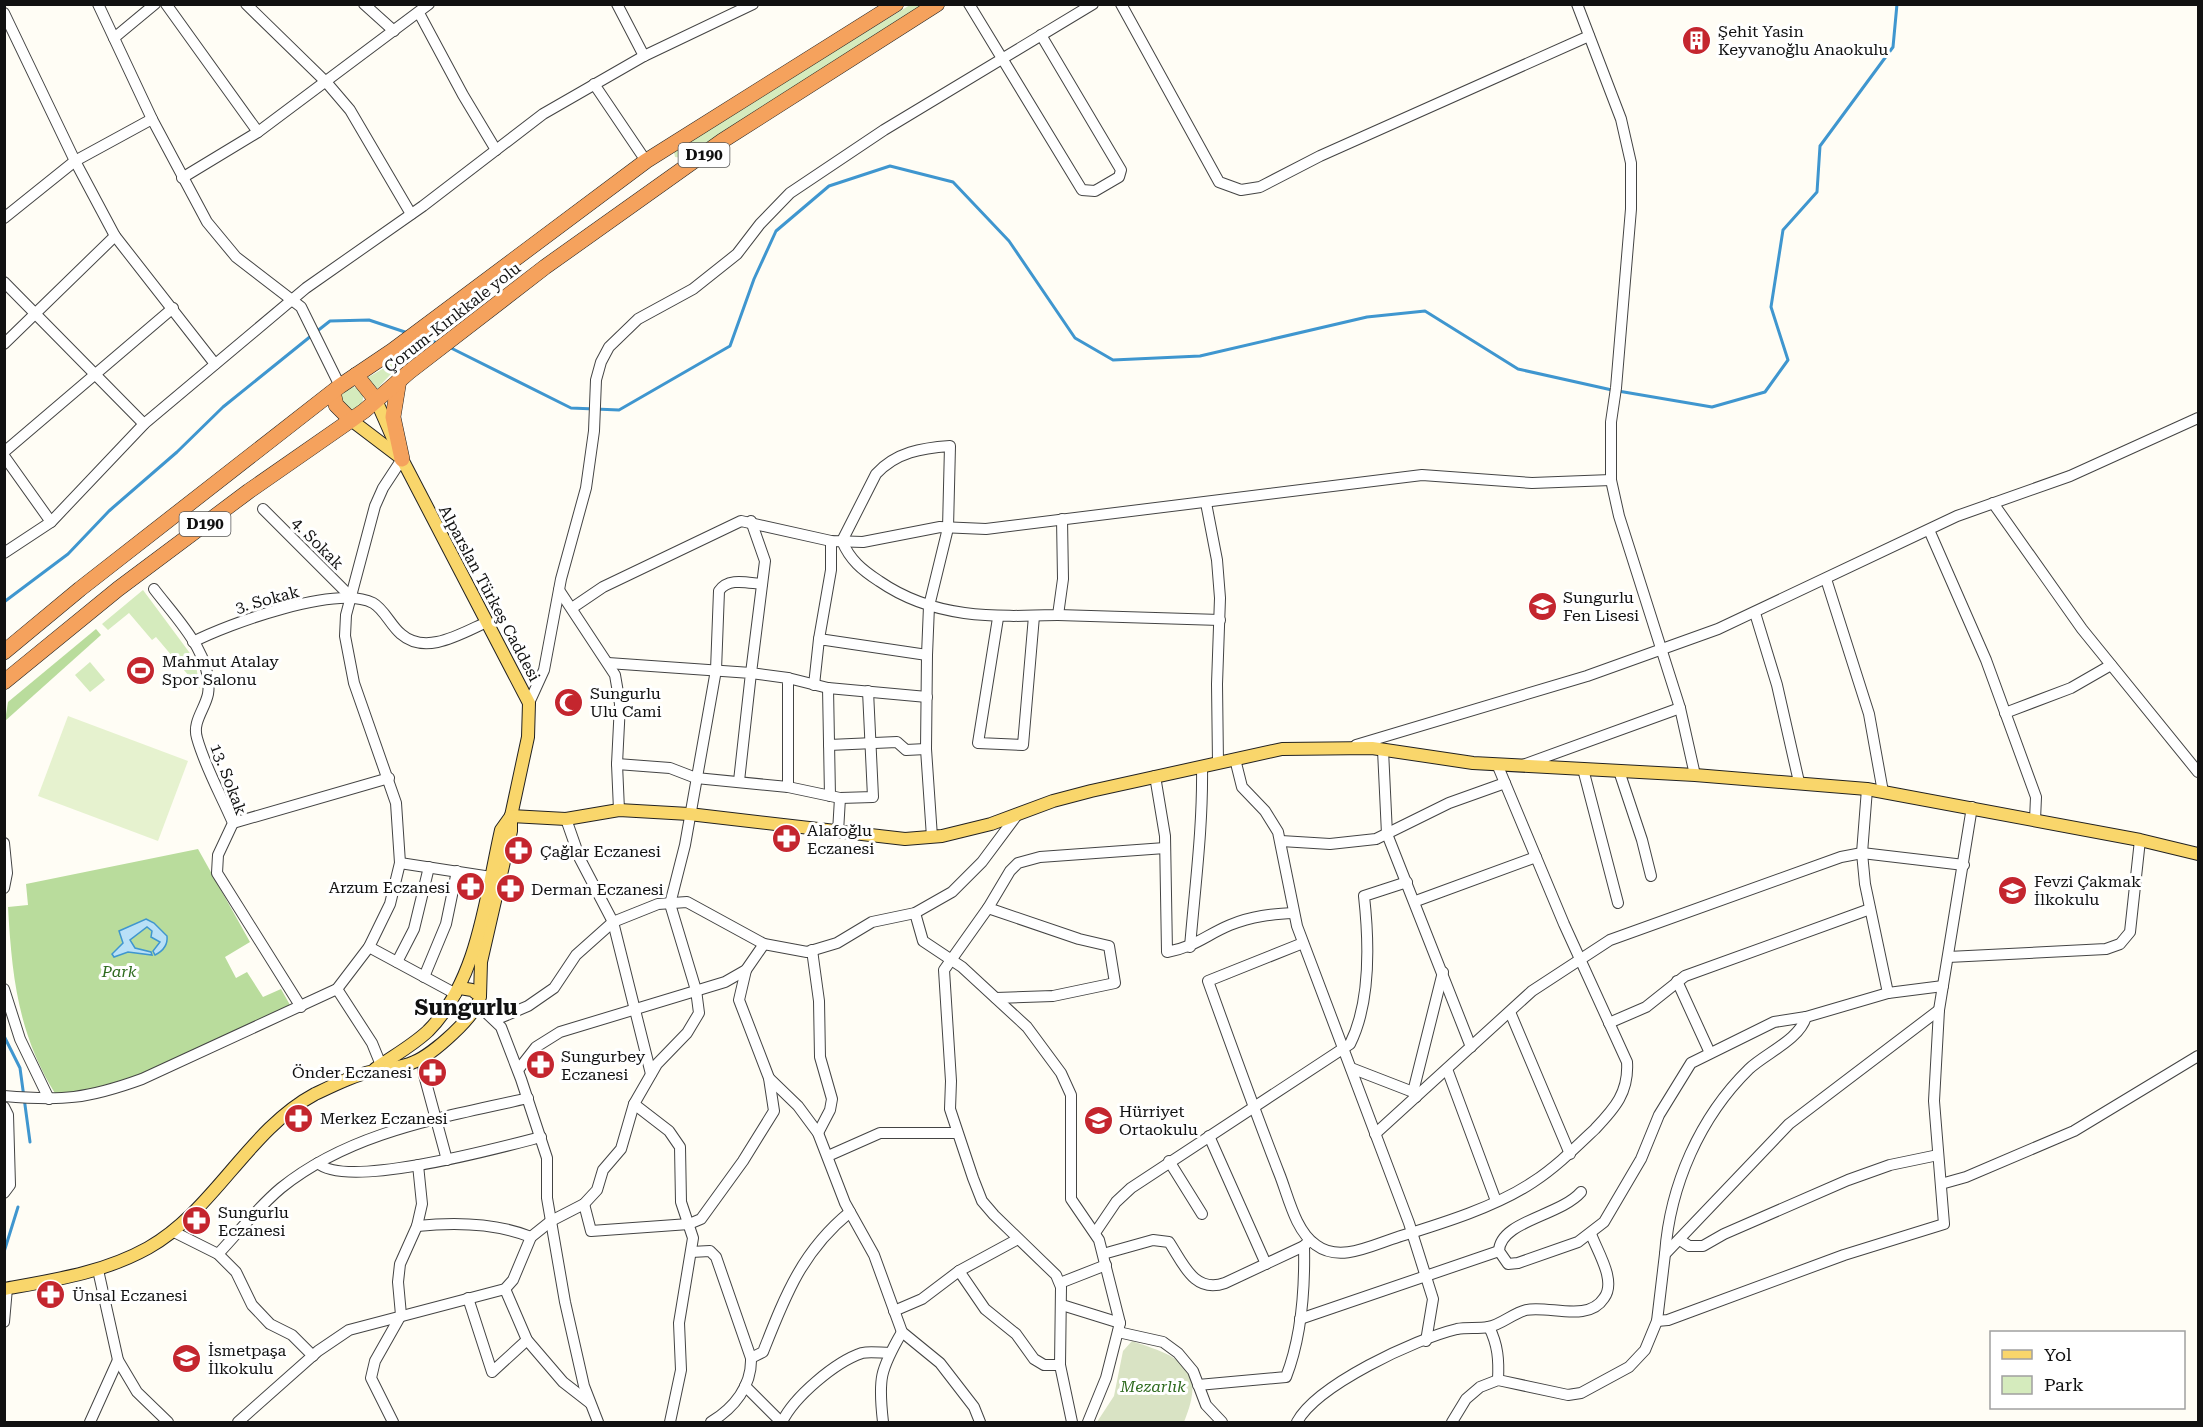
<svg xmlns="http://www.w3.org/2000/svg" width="2203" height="1427" font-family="'Roboto Serif',serif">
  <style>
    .green { fill: #d5ebbd }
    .forest { fill: #b9dc9c }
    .cemetery { fill: #d9e3c4 }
    .pitch { fill: #e6f2cf }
    .water { fill: #b9e0f7; stroke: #3f96cf; stroke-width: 1.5 }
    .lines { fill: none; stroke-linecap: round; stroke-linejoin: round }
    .stream { stroke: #3f96cf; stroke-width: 3 }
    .minor-casing { stroke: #444; stroke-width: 12 }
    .major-casing { stroke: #222; stroke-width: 14 }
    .highway-casing { stroke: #222; stroke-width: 16 }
    .minor { stroke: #fff; stroke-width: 10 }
    .major { stroke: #f9d66b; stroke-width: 12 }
    .highway { stroke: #f5a25d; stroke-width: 15 }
    .labels { text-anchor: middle; stroke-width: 6; stroke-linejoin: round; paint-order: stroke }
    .shield { fill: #fff; stroke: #585858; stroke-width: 1.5 }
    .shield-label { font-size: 15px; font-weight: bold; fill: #111 }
    .poi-label { font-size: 16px; fill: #111; stroke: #fff; text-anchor: start }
    .street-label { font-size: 16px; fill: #111; stroke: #fff }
    .park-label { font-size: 16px; font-style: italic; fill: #2f6b1f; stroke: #fff }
    .district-label { font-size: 22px; font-weight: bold; fill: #111; stroke: #fff }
  </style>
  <rect width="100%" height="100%" fill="#fffdf5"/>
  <g class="green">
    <path d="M910 5H923L682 158 675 157 674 152 678 147Z"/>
    <path d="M401 358 403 361 376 390 367 378Z"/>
    <circle cx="352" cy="398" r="11"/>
    <path d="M143 590 195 660 200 689 156 637 152 640 129 613 108 630 102 624Z"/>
    <path d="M90 662 105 680 90 692 75 675Z"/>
  </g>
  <g class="forest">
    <path d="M96 629 101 635 5 721 8 702Z"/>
    <path d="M198 849 250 942 225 957 236 978 247 972 263 997 281 989 290 1005 141 1074 83 1094 56 1095C18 1034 12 977 8 907L28 905 26 884Z"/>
  </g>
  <path class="cemetery" d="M1132 1341C1179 1357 1208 1366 1184 1422H1097L1114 1396 1123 1351Z"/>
  <path class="pitch" d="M68 716 188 761 158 841 38 796Z"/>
  <path class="water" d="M146 919 154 923 167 936C168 945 163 951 155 955L153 951 160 942 151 937 152 931 147 927 130 940 135 948 151 952 152 955 128 952 114 957 112 954 123 943 119 931Z"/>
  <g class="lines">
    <g class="stream">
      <path d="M316 332 330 321 369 320 408 333"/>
      <path d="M420 337 437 343"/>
      <path d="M449 347 571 408 619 410 730 346 754 279 776 231 829 186 890 166 953 182 1009 241 1075 338 1113 360 1200 356 1367 317 1425 311 1518 369 1612 390"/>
      <path d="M1618 391 1712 407 1765 392 1788 360 1771 307 1783 230 1817 192 1820 146 1893 47 1897 4"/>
      <path d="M4 602 68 554 109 511 177 452 223 407 311 336"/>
      <path d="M4 1036 20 1068 30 1142"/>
      <path d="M4 1252 18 1207"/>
    </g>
    <defs>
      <g id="minor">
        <path d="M98 4 152 119 207 222 236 257 301 307 340 386"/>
        <path d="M166 4 258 132"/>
        <path d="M246 4 327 83 350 110 411 214"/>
        <path d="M364 4 394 31"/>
        <path d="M617 4 644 56"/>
        <path d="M969 4 1082 190 1095 191 1119 177 1121 170 1041 35"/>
        <path d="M1121 4 1219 182 1241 190 1260 187 1320 156 1589 36"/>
        <path d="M1577 4 1621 119 1631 163V209L1616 388 1611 422V480L1619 516 1680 708 1695 775"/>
        <path d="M4 13 75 161 115 236 215 364"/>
        <path d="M419 13 463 95 496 150"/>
        <path d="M114 38 155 4"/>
        <path d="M594 84 646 161"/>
        <path d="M182 178 258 132 429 4"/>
        <path d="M4 218 75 161 152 119"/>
        <path d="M4 282 144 424"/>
        <path d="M4 344 115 236"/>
        <path d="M4 452 173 308"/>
        <path d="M4 456 51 522"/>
        <path d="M1206 503 1217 560 1220 598 1217 684 1218 763"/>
        <path d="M1993 503 2082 629 2198 772"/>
        <path d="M263 509 352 598"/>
        <path d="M751 521 765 561 751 673 788 678V787"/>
        <path d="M1929 530 1986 660 2036 797 2035 820"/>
        <path d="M4 553 51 522 144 424 306 288 423 206 543 114 644 56 753 4"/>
        <path d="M1826 579 1869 714 1883 792"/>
        <path d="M154 589C175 617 214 655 208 694 205 709 192 722 197 738 205 767 221 795 233 823L218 855 217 873 301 1007"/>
        <path d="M559 590 615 675 620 704 617 764 619 810"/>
        <path d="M572 608 603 587 741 521 831 541 863 542 940 527 986 529 1422 475 1532 483 1611 480"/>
        <path d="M1755 613 1777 685 1799 782"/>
        <path d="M1058 615 1220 620"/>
        <path d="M998 618 978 743 1023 745 1034 616"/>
        <path d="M819 639 831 570V541"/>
        <path d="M193 642C228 624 337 584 373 603 384 609 391 626 401 634 426 656 462 633 487 622"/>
        <path d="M608 663 751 673 739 781"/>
        <path d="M788 678 828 688 927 697"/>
        <path d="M814 685 819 639 927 655"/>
        <path d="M828 688 830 796"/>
        <path d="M529 703 544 670 561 579 586 488 594 431 596 380 601 362 609 347 638 319 693 289 737 254 760 224 790 193 884 130 1093 4"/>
        <path d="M2005 713 2071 688 2111 665"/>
        <path d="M829 745 897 742 906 750 926 749"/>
        <path d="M1356 745 1587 676 1718 629 1957 516 2070 476 2198 418"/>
        <path d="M1383 750 1387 834 1471 1047"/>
        <path d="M1235 759 1242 787 1265 811 1278 832 1297 926 1409 1223 1433 1299 1426 1341"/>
        <path d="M617 764 670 768 696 778 788 787 840 798 873 797 868 691"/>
        <path d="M1523 765 1680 708"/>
        <path d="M1583 769 1618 903"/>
        <path d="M1619 771 1642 840 1651 876"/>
        <path d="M1155 776 1165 836 1167 952C1195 947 1206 935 1230 925 1252 916 1272 914 1294 913"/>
        <path d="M1867 789 1862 853 1865 884 1888 993"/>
        <path d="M566 819 580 859 613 922 651 1074"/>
        <path d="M233 823 389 778"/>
        <path d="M838 832 840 798"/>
        <path d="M932 837 926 749 927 655 929 606 948 528 950 446C922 448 896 452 876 474L842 541C850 560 862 570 879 581 934 619 993 617 1058 615L1063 579 1062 519"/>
        <path d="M1281 841 1330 844 1376 839 1449 803 1505 783"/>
        <path d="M4 843 7 873 4 888"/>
        <path d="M400 863 491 877"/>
        <path d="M1416 901 1536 857"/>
        <path d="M988 908 1079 939 1109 946 1115 983 1053 996 996 998"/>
        <path d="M915 913 923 941 962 967 1027 1027 1061 1073 1071 1095V1199L1099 1240 1120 1323 1106 1378 1088 1422"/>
        <path d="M1303 943 1208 981C1231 1045 1254 1109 1279 1173 1288 1195 1295 1231 1316 1245 1340 1263 1372 1245 1398 1237 1440 1224 1496 1207 1533 1182 1556 1167 1575 1148 1595 1129 1615 1108 1629 1092 1627 1062L1564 924 1497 764"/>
        <path d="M369 947 456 994"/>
        <path d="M1190 947C1195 886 1203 827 1202 766"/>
        <path d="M812 950 819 1001 820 1057 832 1099 830 1110 818 1133"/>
        <path d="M1948 957 2106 949 2120 944 2130 932 2140 840"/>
        <path d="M397 962 414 929 429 867"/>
        <path d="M424 977 446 924 457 871"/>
        <path d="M1677 981 1710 1053"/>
        <path d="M4 989 20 1039 49 1099"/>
        <path d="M337 989 372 1043 381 1065"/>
        <path d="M478 1005 501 1027 521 1079 547 1158V1198L565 1302 584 1386 598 1422"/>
        <path d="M1510 1012 1570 1154"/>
        <path d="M495 1020 528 1006 554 988 576 955 613 922 658 904 687 902 764 944 807 952 837 943 872 922 915 913 952 892 982 862 1017 815"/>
        <path d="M1609 1023 1646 1007 1685 976 1870 909"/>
        <path d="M423 1058 424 1075 447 1160"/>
        <path d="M1351 1068 1413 1092"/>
        <path d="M1447 1069 1496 1201"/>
        <path d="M518 1070 536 1047 560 1032 725 982 746 970 764 944"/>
        <path d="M769 1078 798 1106 818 1133 845 1203 874 1255 902 1332 940 1363 974 1407 980 1422"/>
        <path d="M4 1096C62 1101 87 1099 142 1079L337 989 369 947 390 904 400 863 396 803 354 683 345 636 346 615 375 506 383 488 402 459"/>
        <path d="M1416 1097 1413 1092 1443 972"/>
        <path d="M634 1104 669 1131 680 1147 681 1202 693 1238 679 1323 681 1370 670 1422"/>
        <path d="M4 1107 8 1115 10 1185 4 1193"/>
        <path d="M1375 1134 1532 991 1610 940 1841 857 1862 853 1964 865"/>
        <path d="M1209 1136 1266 1264"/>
        <path d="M828 1156 880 1133H956"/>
        <path d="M1169 1161 1202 1214"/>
        <path d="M318 1163C346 1190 502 1147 541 1137"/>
        <path d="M1941 1184 1966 1177 2074 1131 2198 1056"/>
        <path d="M1581 1192C1560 1216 1500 1221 1499 1251L1508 1264 1518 1263 1578 1242 1604 1222 1641 1159 1659 1115 1691 1063 1774 1022 1806 1017 1888 993 1943 986"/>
        <path d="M584 1204 591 1231 689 1224 701 1219 743 1161 774 1111 769 1078 739 1000 746 970"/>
        <path d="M417 1226C455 1222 496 1223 531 1237"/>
        <path d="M172 1231 218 1254 236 1272 252 1305 270 1324 292 1335 313 1356"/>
        <path d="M1095 1233 1116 1202 1131 1188 1350 1044C1371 1002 1369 941 1364 896L1407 882"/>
        <path d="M1680 1240 1689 1246H1703L1724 1234 1848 1180 1890 1165 1938 1155"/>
        <path d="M691 1252 710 1251 716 1257 751 1358C752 1386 734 1408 711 1422"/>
        <path d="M218 1254C238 1233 258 1207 281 1188 352 1131 442 1118 528 1098"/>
        <path d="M1103 1254 1153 1240 1169 1242C1183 1263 1194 1294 1225 1283L1304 1246"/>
        <path d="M1665 1254C1670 1185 1700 1117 1749 1069 1766 1053 1799 1040 1806 1017"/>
        <path d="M98 1270 118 1360 137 1392 168 1422"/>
        <path d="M959 1271 985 1309 1016 1334 1034 1359 1044 1365H1060"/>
        <path d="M1060 1283 1106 1265"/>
        <path d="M505 1289 527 1340 563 1382 590 1403"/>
        <path d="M468 1298 492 1372 527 1340"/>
        <path d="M1062 1305 1120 1323"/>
        <path d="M894 1311 922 1299 959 1271 1018 1239"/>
        <path d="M1300 1319 1499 1251"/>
        <path d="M1657 1321 1668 1320 1844 1255 1944 1224 1934 1101 1939 1010 1972 807"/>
        <path d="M4 1322 7 1288"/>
        <path d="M1489 1327C1498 1345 1499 1360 1498 1380"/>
        <path d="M1118 1332 1163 1342 1178 1353 1193 1371 1206 1405 1222 1422"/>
        <path d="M751 1358 763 1352C785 1296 802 1251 850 1212"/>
        <path d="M1198 1385 1286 1377C1302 1336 1305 1290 1304 1246L1307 1243"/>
        <path d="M745 1386 781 1422"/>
        <path d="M90 1422 118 1360"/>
        <path d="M238 1422 318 1351 349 1330 505 1289 513 1280 531 1237 551 1221 584 1204 597 1190 603 1170 621 1149 634 1104 657 1064 687 1033 699 1013 696 990 670 904 685 845 716 670 719 591C728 577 748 583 762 584"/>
        <path d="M393 1422 371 1378 375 1361 401 1315 398 1282 400 1264 417 1226 422 1204 418 1165"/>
        <path d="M782 1422C794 1397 835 1362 862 1353 870 1351 881 1353 890 1353"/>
        <path d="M883 1422C878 1379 880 1370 902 1332"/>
        <path d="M1072 1422 1060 1365 1061 1287 1056 1275 994 1215 982 1201 973 1178 950 1109 951 1081 944 970 988 908 1010 871 1018 863 1040 857 1165 848"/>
        <path d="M1297 1422C1317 1385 1415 1339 1457 1329 1467 1327 1478 1329 1488 1327 1501 1325 1513 1313 1526 1310 1549 1305 1588 1323 1604 1298 1617 1281 1597 1251 1591 1234"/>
        <path d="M1452 1422 1466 1399 1480 1387 1498 1380 1568 1395 1581 1393 1629 1367 1645 1350 1657 1321 1665 1254 1789 1124 1939 1010"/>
      </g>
      <g id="major">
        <path d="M376 400 402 459 529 703 528 737 511 816V831L481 962 480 996"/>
        <path d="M351 420 401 458"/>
        <path d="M511 816 566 819 619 810 689 814 905 839 942 836 991 824 1053 801 1091 791 1282 749 1372 748 1473 763 1695 775 1867 789 2140 840 2198 854"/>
        <path d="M375 1069C393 1056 412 1046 428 1031 478 981 486 896 501 830L511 816"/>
        <path d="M4 1289C54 1280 103 1273 148 1248 215 1210 248 1130 315 1094 334 1085 354 1075 374 1071 388 1068 402 1068 414 1062 432 1055 478 1015 480 996L472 990 460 988"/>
      </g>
      <g id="highway">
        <path d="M356 375 376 400"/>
        <path d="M399 380 393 417 402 459"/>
        <path d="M333 392 336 405 351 420"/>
        <path d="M4 652 80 589 340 386 392 351 646 161 896 4"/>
        <path d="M4 682 118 589 249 491 364 411 409 372 545 267 722 141 937 4"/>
      </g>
    </defs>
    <use href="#minor" class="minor-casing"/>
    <use href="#major" class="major-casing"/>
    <use href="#highway" class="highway-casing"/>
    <use href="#minor" class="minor"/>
    <use href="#major" class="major"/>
    <use href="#highway" class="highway"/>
  </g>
  <defs>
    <symbol id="building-disc" viewBox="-11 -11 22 22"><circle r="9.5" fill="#c4262e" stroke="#fff"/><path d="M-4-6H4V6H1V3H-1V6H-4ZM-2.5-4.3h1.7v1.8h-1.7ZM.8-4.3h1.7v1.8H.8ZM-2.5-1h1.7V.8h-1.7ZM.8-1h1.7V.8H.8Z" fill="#fff"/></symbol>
    <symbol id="school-disc" viewBox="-11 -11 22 22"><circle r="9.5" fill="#c4262e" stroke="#fff"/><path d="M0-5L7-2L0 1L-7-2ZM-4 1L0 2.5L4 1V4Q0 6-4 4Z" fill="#fff"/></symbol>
    <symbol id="stadium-disc" viewBox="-11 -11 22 22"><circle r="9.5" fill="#c4262e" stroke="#fff"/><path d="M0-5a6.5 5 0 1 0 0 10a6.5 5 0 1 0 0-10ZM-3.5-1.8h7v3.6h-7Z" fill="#fff"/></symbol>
    <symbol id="mosque-disc" viewBox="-11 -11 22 22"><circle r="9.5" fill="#c4262e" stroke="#fff"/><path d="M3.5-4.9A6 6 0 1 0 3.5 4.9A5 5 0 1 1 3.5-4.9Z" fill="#fff"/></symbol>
    <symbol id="pharmacy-disc" viewBox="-11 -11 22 22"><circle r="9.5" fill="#c4262e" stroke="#fff"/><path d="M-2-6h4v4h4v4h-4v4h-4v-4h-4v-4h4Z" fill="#fff"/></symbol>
  </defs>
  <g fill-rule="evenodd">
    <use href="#building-disc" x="1680" y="24" width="33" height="33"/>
    <use href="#school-disc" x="1526" y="590" width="33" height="33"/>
    <use href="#stadium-disc" x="124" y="654" width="33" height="33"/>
    <use href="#mosque-disc" x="552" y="686" width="33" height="33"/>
    <use href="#pharmacy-disc" x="770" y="822" width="33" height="33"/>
    <use href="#pharmacy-disc" x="502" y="834" width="33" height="33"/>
    <use href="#pharmacy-disc" x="454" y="870" width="33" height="33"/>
    <use href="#pharmacy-disc" x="494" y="872" width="33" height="33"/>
    <use href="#school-disc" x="1996" y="874" width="33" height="33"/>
    <use href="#pharmacy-disc" x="524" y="1048" width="33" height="33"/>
    <use href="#pharmacy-disc" x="416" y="1056" width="33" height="33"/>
    <use href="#pharmacy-disc" x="282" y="1102" width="33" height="33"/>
    <use href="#school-disc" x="1082" y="1104" width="33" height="33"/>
    <use href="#pharmacy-disc" x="180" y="1204" width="33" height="33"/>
    <use href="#pharmacy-disc" x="34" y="1278" width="33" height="33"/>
    <use href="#school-disc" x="170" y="1342" width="33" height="33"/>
  </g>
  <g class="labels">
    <g class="shield">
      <rect x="678.5" y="143" width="51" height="24" rx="4.5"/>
      <rect x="179.5" y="512" width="51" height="24" rx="4.5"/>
    </g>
    <g class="shield-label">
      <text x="704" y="160">D190</text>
      <text x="205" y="529">D190</text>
    </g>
    <g class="poi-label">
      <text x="1718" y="37">Şehit Yasin<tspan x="1718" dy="18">Keyvanoğlu Anaokulu</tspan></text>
      <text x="1563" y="603">Sungurlu<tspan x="1563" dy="18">Fen Lisesi</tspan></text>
      <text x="162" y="667">Mahmut Atalay<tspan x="162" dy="18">Spor Salonu</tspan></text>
      <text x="590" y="699">Sungurlu<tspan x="590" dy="18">Ulu Cami</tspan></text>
      <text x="807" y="836">Alafoğlu<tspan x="807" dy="18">Eczanesi</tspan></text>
      <text x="540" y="857">Çağlar Eczanesi</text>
      <text x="2034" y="887">Fevzi Çakmak<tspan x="2034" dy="18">İlkokulu</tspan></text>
      <text x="450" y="893" text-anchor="end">Arzum Eczanesi</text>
      <text x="531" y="895">Derman Eczanesi</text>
      <text x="561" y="1062">Sungurbey<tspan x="561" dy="18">Eczanesi</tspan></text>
      <text x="412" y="1078" text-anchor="end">Önder Eczanesi</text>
      <text x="1119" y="1117">Hürriyet<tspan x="1119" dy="18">Ortaokulu</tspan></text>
      <text x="320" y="1124">Merkez Eczanesi</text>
      <text x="218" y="1218">Sungurlu<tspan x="218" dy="18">Eczanesi</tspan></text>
      <text x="72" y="1301">Ünsal Eczanesi</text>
      <text x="208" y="1356">İsmetpaşa<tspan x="208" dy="18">İlkokulu</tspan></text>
    </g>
    <g class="street-label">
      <text transform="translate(452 317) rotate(-38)" y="6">Çorum-Kırıkkale yolu</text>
      <text transform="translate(318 543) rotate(45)" y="6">4. Sokak</text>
      <text transform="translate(490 593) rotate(62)" y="6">Alparslan Türkeş Caddesi</text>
      <text transform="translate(267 599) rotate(-15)" y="6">3. Sokak</text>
      <text transform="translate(229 779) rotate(69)" y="6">13. Sokak</text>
    </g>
    <g class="park-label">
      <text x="119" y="977">Park</text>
      <text x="1153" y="1392">Mezarlık</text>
    </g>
    <g class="district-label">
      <text x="466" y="1015">Sungurlu</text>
    </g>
  </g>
  <rect width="2203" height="1427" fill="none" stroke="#111111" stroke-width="12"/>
  <rect x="1990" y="1331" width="195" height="78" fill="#ffffff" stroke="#a0a0a0" stroke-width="1.5"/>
  <rect x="2002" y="1350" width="30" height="9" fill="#f9d66b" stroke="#a0a0a0" stroke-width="1.5"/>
  <text x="2044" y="1361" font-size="18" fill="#111111">Yol</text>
  <rect x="2002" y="1376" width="30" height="18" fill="#d5ebbd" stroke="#a0a0a0" stroke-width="1.5"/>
  <text x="2044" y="1391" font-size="18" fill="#111111">Park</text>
</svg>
